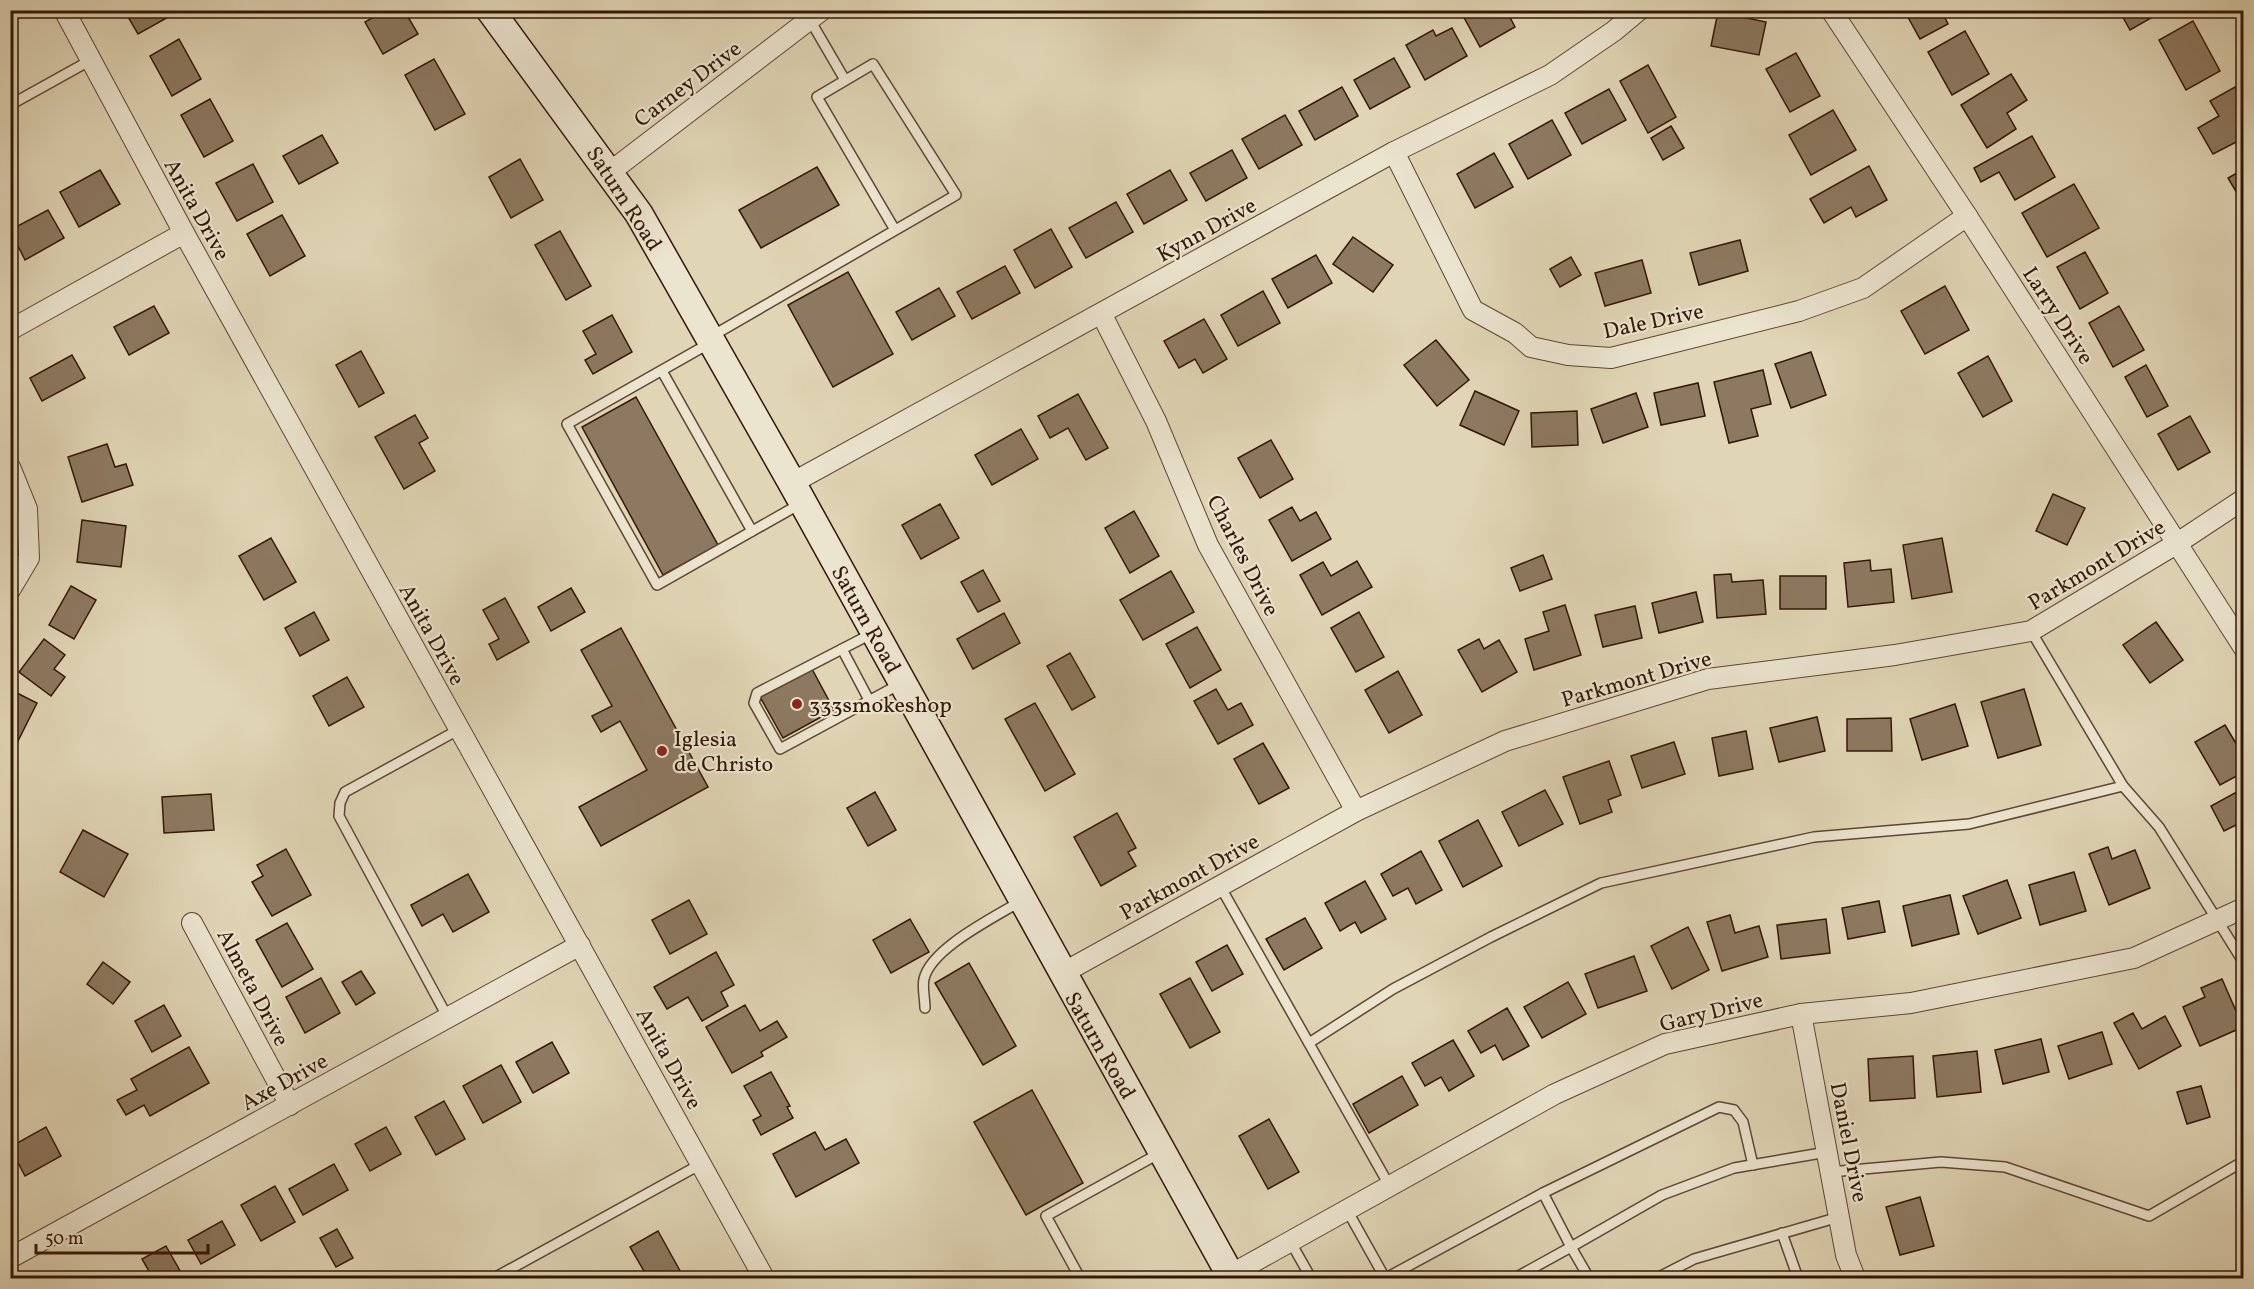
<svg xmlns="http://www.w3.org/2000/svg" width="2254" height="1289" font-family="Vollkorn,serif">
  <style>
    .building { fill: #8d7961; stroke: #331607; stroke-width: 1.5 }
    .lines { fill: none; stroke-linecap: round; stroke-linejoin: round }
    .lane-casing { stroke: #5e4632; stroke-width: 12 }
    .street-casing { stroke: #5e4632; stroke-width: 22 }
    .secondary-casing { stroke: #331607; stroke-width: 30 }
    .lane { stroke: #ebe4cf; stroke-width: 9 }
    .street { stroke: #ebe4cf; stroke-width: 20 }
    .secondary { stroke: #ebe4cf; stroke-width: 27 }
    .poi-dot { fill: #8f2418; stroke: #ebe4cf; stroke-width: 2 }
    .labels { text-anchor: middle; stroke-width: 4.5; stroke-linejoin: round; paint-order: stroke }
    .street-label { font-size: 22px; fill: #331607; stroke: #ebe4cf }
    .poi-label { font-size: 22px; fill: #331607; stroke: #ebe4cf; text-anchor: start }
  </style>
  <rect width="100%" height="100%" fill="#e0d5b5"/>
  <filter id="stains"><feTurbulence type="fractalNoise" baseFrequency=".00333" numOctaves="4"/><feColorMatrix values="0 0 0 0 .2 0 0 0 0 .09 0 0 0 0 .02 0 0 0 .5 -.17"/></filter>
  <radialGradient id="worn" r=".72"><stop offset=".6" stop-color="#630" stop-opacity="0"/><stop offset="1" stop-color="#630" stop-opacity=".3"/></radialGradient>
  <g class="building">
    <path d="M124 10H179V11L138 34Z"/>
    <path d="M386 10H404L418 34 383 54 365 22Z"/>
    <path d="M1464 10H1506L1515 27 1480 47 1461 12Z"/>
    <path d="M1904 10H1941L1948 24 1920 39Z"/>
    <path d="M2119 10H2165L2130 30Z"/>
    <path d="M1718 12 1766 22 1759 55 1711 46Z"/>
    <path d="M2193 21 2220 71 2186 90 2159 40Z"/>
    <path d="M1452 28 1467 56 1425 80 1406 45 1433 30 1436 36Z"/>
    <path d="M1965 31 1989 74 1952 95 1928 52Z"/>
    <path d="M179 39 201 79 172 96 150 56Z"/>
    <path d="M1796 53 1820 96 1790 112 1766 69Z"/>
    <path d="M1394 58 1410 87 1370 109 1354 80Z"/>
    <path d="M434 59 465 114 435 130 405 75Z"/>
    <path d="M1648 65 1676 117 1648 133 1620 81Z"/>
    <path d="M2011 74 2027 100 2007 113 2016 129 1987 148 1961 105Z"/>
    <path d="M1342 87 1358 116 1315 140 1299 111Z"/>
    <path d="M2235 87 2244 102V138L2213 154 2198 128 2219 116 2210 101Z"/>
    <path d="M1609 89 1626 120 1582 144 1565 113Z"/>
    <path d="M210 99 233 141 204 157 181 115Z"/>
    <path d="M1833 110 1856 150 1811 175 1789 135Z"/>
    <path d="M1285 115 1302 145 1259 169 1242 139Z"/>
    <path d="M1552 120 1571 155 1528 179 1509 144Z"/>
    <path d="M1671 126 1684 148 1663 160 1651 138Z"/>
    <path d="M322 135 338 163 299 184 283 156Z"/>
    <path d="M2032 136 2055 177 2015 200 1999 172 1981 182 1974 168Z"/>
    <path d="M1232 150 1247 178 1206 201 1190 173Z"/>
    <path d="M1494 153 1513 187 1475 208 1457 174Z"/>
    <path d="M520 159 543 200 511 218 489 177Z"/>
    <path d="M253 164 273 202 237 221 216 183Z"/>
    <path d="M1869 166 1887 200 1856 217 1851 207 1824 223 1810 199Z"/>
    <path d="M817 167 839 205 761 248 739 210Z"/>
    <path d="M2244 169V205L2228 178Z"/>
    <path d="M100 170 120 204 79 227 60 192Z"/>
    <path d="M1170 170 1187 200 1144 224 1127 194Z"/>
    <path d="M2074 184 2099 228 2047 257 2022 213Z"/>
    <path d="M1116 202 1133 232 1086 258 1069 228Z"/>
    <path d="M48 210 64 238 25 260 10 230Z"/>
    <path d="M282 215 305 256 270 276 247 234Z"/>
    <path d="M1051 229 1072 267 1035 288 1014 250Z"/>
    <path d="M560 231 591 286 566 300 535 245Z"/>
    <path d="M1353 237 1393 265 1373 292 1333 264Z"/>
    <path d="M1740 240 1748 271 1699 285 1690 253Z"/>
    <path d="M2085 252 2108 293 2080 309 2057 267Z"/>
    <path d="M1316 255 1332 283 1288 308 1272 279Z"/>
    <path d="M1571 257 1581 275 1560 287 1550 269Z"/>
    <path d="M1642 260 1651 293 1605 306 1595 273Z"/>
    <path d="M1005 266 1020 293 972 319 957 292Z"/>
    <path d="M848 272 893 354 833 387 788 305Z"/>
    <path d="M1945 286 1969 330 1925 354 1901 311Z"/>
    <path d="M939 288 955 316 912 340 896 312Z"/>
    <path d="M1263 291 1280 323 1238 346 1221 315Z"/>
    <path d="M154 306 169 333 129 355 114 327Z"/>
    <path d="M2119 306 2144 350 2113 367 2089 323Z"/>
    <path d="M612 315 632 352 593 374 585 360 596 354 583 331Z"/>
    <path d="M1204 319 1227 359 1203 373 1195 359 1179 368 1164 341Z"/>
    <path d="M1436 340 1469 380 1437 406 1404 365Z"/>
    <path d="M361 351 384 393 359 407 336 365Z"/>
    <path d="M1811 352 1826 395 1791 408 1775 364Z"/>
    <path d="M72 355 85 378 42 401 30 378Z"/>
    <path d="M1988 356 2012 401 1983 417 1958 373Z"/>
    <path d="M2146 365 2168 406 2147 417 2125 377Z"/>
    <path d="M1763 370 1771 404 1751 409 1758 436 1729 443 1714 382Z"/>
    <path d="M1698 383 1705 416 1661 425 1654 393Z"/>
    <path d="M1475 391 1519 411 1504 445 1460 425Z"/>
    <path d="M1636 393 1648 427 1603 443 1591 409Z"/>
    <path d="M1078 394 1108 448 1086 460 1068 428 1050 438 1038 416Z"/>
    <path d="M636 397 718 545 663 575 582 427Z"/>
    <path d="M1577 411 1578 445 1532 447 1531 413Z"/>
    <path d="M415 415 428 438 419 443 435 471 404 489 375 437Z"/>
    <path d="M2190 416 2210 452 2178 470 2158 434Z"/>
    <path d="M1021 429 1038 459 992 485 975 455Z"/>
    <path d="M1271 440 1293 479 1260 498 1238 458Z"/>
    <path d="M107 444 115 467 126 464 133 485 82 502 68 457Z"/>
    <path d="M2053 494 2085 508 2067 545 2036 531Z"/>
    <path d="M940 504 959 538 921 559 902 525Z"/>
    <path d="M1292 507 1300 521 1316 512 1331 539 1292 561 1269 520Z"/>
    <path d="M1134 511 1159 556 1130 573 1105 528Z"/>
    <path d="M82 520 126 526 121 567 77 562Z"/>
    <path d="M271 538 296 582 264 600 239 556Z"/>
    <path d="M1942 538 1952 592 1912 599 1903 545Z"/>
    <path d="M1543 555 1552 579 1520 591 1511 568Z"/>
    <path d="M1870 560 1871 571 1891 569 1894 602 1848 607 1844 563Z"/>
    <path d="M1357 561 1372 587 1322 615 1300 575 1323 562 1331 576Z"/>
    <path d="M983 570 1000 601 978 612 961 582Z"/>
    <path d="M1171 571 1194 612 1143 640 1120 600Z"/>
    <path d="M1731 574 1732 582 1763 580 1766 614 1717 618 1714 575Z"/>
    <rect x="1780" y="576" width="46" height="33"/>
    <path d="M71 586 96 600 74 639 49 625Z"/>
    <path d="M571 588 585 612 551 631 538 607Z"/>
    <path d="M1696 592 1703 622 1659 633 1652 603Z"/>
    <path d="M505 598 529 642 497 660 489 644 499 639 483 610Z"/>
    <path d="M1565 605 1581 655 1534 670 1525 639 1549 631 1543 612Z"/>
    <path d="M1635 606 1642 638 1603 647 1595 615Z"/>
    <path d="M314 612 329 640 300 656 285 628Z"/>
    <path d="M1359 612 1384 657 1356 672 1331 628Z"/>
    <path d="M1004 613 1020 643 973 669 957 639Z"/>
    <path d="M2156 622 2183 660 2150 683 2123 645Z"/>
    <path d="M1197 627 1221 670 1190 688 1166 644Z"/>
    <path d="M621 628 708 787 601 846 579 807 647 770 620 721 601 732 592 716 612 706 581 650Z"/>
    <path d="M44 639 65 655 54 669 65 677 51 696 19 672Z"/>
    <path d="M1479 639 1484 649 1499 640 1517 672 1482 692 1458 650Z"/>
    <path d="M1070 653 1095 697 1072 710 1047 666Z"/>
    <path d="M812 669 834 710 783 738 760 697Z"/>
    <path d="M1398 671 1422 715 1389 733 1365 690Z"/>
    <path d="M347 677 364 707 329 726 313 696Z"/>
    <path d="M1216 689 1228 710 1241 703 1253 725 1218 744 1194 701Z"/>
    <path d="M2024 689 2041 745 1998 758 1981 702Z"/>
    <path d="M11 690 37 703 17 743 10 739Z"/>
    <path d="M1035 703 1075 774 1045 791 1005 719Z"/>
    <path d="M1955 704 1968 746 1922 760 1910 719Z"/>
    <path d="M1817 717 1825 751 1779 762 1770 728Z"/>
    <path d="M1891 718 1892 751H1847V719Z"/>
    <path d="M2225 725 2244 757V772L2220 785 2195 742Z"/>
    <path d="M1746 731 1753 769 1719 776 1712 738Z"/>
    <path d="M1674 742 1685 774 1642 788 1631 756Z"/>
    <path d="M1263 743 1289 788 1259 804 1234 759Z"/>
    <path d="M1609 761 1621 795 1608 800 1612 812 1580 824 1563 777Z"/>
    <path d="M2244 788V821L2224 831 2211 806Z"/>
    <path d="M1545 790 1563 824 1519 846 1502 812Z"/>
    <path d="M875 792 896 830 868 846 847 808Z"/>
    <path d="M211 794 214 830 164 833 162 797Z"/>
    <path d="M1117 813 1136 848 1128 852 1136 866 1101 886 1074 837Z"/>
    <path d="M1478 820 1502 866 1463 887 1439 841Z"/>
    <path d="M83 830 128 854 104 897 60 872Z"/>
    <path d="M2108 847 2112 859 2135 850 2150 888 2109 905 2089 854Z"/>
    <path d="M286 849 311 895 272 916 252 882 263 876 257 865Z"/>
    <path d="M1421 851 1442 890 1416 904 1408 888 1393 896 1381 874Z"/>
    <path d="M2074 872 2086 911 2040 925 2029 885Z"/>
    <path d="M468 874 489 912 453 932 443 914 422 926 411 905Z"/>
    <path d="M2007 880 2021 918 1978 934 1963 896Z"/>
    <path d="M1365 881 1386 919 1361 933 1355 922 1340 931 1325 903Z"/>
    <path d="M1950 895 1959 934 1912 946 1903 906Z"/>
    <path d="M689 900 707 934 670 954 652 920Z"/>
    <path d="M1879 901 1885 932 1848 939 1842 908Z"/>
    <path d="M1730 915 1735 933 1759 926 1768 957 1722 971 1707 922Z"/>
    <path d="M1305 918 1322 948 1284 970 1266 939Z"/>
    <path d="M910 919 929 952 891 973 873 940Z"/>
    <path d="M1826 919 1830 953 1781 959 1777 925Z"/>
    <path d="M287 923 313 969 282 987 256 940Z"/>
    <path d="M1688 927 1709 970 1672 989 1651 946Z"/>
    <path d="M1227 945 1243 974 1212 991 1196 962Z"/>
    <path d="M716 952 734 985 721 992 728 1006 702 1021 688 997 667 1009 654 987Z"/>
    <path d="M1634 956 1647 991 1598 1008 1585 974Z"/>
    <path d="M103 962 130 982 113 1004 87 984Z"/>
    <path d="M969 963 1016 1046 983 1065 935 983Z"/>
    <path d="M361 971 375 993 356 1005 342 982Z"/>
    <path d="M321 978 340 1013 305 1033 286 997Z"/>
    <path d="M1190 978 1220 1032 1190 1048 1160 994Z"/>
    <path d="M2222 979 2243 1027 2200 1046 2183 1007 2205 997 2201 988Z"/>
    <path d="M1568 982 1586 1014 1542 1038 1524 1007Z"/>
    <path d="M164 1005 181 1036 152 1052 135 1021Z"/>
    <path d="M745 1005 760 1031 777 1021 787 1037 761 1052 763 1056 732 1073 706 1027Z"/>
    <path d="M1507 1008 1529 1046 1503 1060 1495 1045 1481 1053 1468 1031Z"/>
    <path d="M2133 1013 2142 1029 2165 1016 2181 1046 2139 1069 2114 1023Z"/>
    <path d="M2102 1032 2112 1064 2069 1079 2058 1046Z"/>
    <path d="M2041 1039 2049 1072 2003 1084 1995 1050Z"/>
    <path d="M1453 1040 1474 1076 1449 1091 1441 1077 1425 1086 1412 1063Z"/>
    <path d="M552 1042 569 1073 533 1093 516 1062Z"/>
    <path d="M189 1047 209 1083 150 1116 144 1105 126 1115 117 1100 137 1090 131 1079Z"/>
    <path d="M1977 1051 1981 1092 1937 1097 1933 1056Z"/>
    <path d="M1913 1056 1915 1098 1870 1101 1868 1059Z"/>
    <path d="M501 1065 521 1102 483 1123 463 1086Z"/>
    <path d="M771 1072 790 1106 787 1107 793 1118 761 1135 753 1120 761 1116 744 1086Z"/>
    <path d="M1402 1076 1418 1105 1369 1133 1353 1104Z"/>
    <path d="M2201 1086 2210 1117 2187 1124 2177 1092Z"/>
    <path d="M1032 1090 1083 1183 1026 1215 974 1122Z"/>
    <path d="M444 1101 465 1139 436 1155 415 1117Z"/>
    <path d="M1269 1119 1299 1172 1268 1189 1239 1136Z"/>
    <path d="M46 1127 61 1156 25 1176 10 1147Z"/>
    <path d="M386 1127 401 1154 370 1171 355 1144Z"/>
    <path d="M815 1132 825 1150 846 1139 859 1163 796 1197 773 1154Z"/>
    <path d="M334 1164 348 1190 303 1215 289 1189Z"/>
    <path d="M275 1186 295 1222 261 1241 241 1205Z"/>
    <path d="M1920 1197 1934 1246 1900 1255 1886 1207Z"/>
    <path d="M222 1221 235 1245 201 1264 188 1240Z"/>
    <path d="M337 1229 353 1258 336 1267 320 1238Z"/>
    <path d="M658 1231 684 1278H648L630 1247Z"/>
    <path d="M166 1246 183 1276 153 1278 142 1259Z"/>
  </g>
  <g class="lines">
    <defs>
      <g id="lane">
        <path d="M810 20 845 80"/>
        <path d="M10 105 91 60"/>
        <path d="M712 336 956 195 873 64 817 97 895 230"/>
        <path d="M710 343 567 424 657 585 800 504"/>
        <path d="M662 371 752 531"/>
        <path d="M2031 631 2123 786 2159 827 2244 963"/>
        <path d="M873 633 757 693 754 703 780 749 900 684"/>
        <path d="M842 649 869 700"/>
        <path d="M1220 886 1389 1185"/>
        <path d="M925 1008C925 999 922 987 924 979 931 948 995 917 1021 901"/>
        <path d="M448 1018 339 816 340 803 345 792 458 730"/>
        <path d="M1309 1043 1393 989 1491 937 1601 883 1814 837 1969 824 2123 786"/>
        <path d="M1830 1172 1941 1162 2005 1167 2149 1216 2244 1161"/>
        <path d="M1543 1193 1571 1247 1662 1195 1734 1168 1827 1152"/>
        <path d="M1347 1210 1385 1278"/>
        <path d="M1782 1233 1798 1278"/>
        <path d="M1290 1241 1311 1278"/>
        <path d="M494 1278 701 1164"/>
        <path d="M1080 1278 1046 1216 1160 1153"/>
        <path d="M1386 1278 1543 1193 1719 1107 1734 1110 1743 1122 1753 1165"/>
        <path d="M1515 1278 1571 1247 1589 1278"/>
        <path d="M1657 1278 1694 1259 1839 1217"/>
      </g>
      <g id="street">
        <path d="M64 10 184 233 764 1278"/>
        <path d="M1831 10 1967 216 2244 648"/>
        <path d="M1394 152 1473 310 1515 333 1531 347 1568 355 1611 358 1799 311 1863 288 1967 216"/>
        <path d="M610 172 822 10"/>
        <path d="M1102 315 1156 421 1208 545 1356 811"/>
        <path d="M10 330 184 233"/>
        <path d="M10 467 27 509 29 558 10 590"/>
        <path d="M792 483 1394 152 1550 75 1614 31 1639 10"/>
        <path d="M192 923 290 1105"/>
        <path d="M1061 974 1356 811 1505 741 1708 679 1895 655 2031 631 2176 544 2244 499"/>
        <path d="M1801 1014 1846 1255 1855 1278"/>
        <path d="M10 1258 580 945"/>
        <path d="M1230 1275 1555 1094 1665 1044 1801 1014 1911 1003 2134 958 2244 908"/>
      </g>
      <path id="secondary" d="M490 10 639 214 792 483 1232 1278"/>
    </defs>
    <use href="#lane" class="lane-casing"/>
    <use href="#street" class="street-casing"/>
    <use href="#secondary" class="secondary-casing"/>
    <use href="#lane" class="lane"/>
    <use href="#street" class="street"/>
    <use href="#secondary" class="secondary"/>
  </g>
  <g class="poi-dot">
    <circle cx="797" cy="704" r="6"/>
    <circle cx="662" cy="751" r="6"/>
  </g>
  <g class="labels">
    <g class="street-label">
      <text transform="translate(687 83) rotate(-37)" y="8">Carney Drive</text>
      <text transform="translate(625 198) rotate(57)" y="8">Saturn Road</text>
      <text transform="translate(198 209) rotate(61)" y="8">Anita Drive</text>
      <text transform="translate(1206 229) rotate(-29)" y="8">Kynn Drive</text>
      <text transform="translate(2059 315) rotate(57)" y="8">Larry Drive</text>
      <text transform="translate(1653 320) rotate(-12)" y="8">Dale Drive</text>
      <text transform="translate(1244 555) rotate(63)" y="8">Charles Drive</text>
      <text transform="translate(2096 564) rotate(-31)" y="8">Parkmont Drive</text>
      <text transform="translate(867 619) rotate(61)" y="8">Saturn Road</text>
      <text transform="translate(433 634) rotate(61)" y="8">Anita Drive</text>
      <text transform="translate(1636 678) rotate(-16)" y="8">Parkmont Drive</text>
      <text transform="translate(1189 876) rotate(-29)" y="8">Parkmont Drive</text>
      <text transform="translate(254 987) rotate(62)" y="8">Almeta Drive</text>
      <text transform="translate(1711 1011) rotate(-14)" y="8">Gary Drive</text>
      <text transform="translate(1101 1045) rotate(60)" y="8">Saturn Road</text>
      <text transform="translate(670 1058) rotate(61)" y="8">Anita Drive</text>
      <text transform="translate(284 1081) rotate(-29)" y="8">Axe Drive</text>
      <text transform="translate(1850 1142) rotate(79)" y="8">Daniel Drive</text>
    </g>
    <g class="poi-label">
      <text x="809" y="712">333smokeshop</text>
      <text x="674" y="746">Iglesia<tspan x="674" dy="25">de Christo</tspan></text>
    </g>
  </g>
  <rect width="2254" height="1289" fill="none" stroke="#e0d5b5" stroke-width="36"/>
  <rect x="12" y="12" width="2230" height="1265" fill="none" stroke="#331607" stroke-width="3"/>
  <rect x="18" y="18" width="2218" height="1253" fill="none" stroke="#331607" stroke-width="1.5"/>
  <path d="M36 1244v9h172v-9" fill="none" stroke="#331607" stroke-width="3"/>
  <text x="45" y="1244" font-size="18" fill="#331607" stroke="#ebe4cf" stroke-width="4.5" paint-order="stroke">50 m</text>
  <rect width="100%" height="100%" filter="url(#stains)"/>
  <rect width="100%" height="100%" fill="url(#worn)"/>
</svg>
